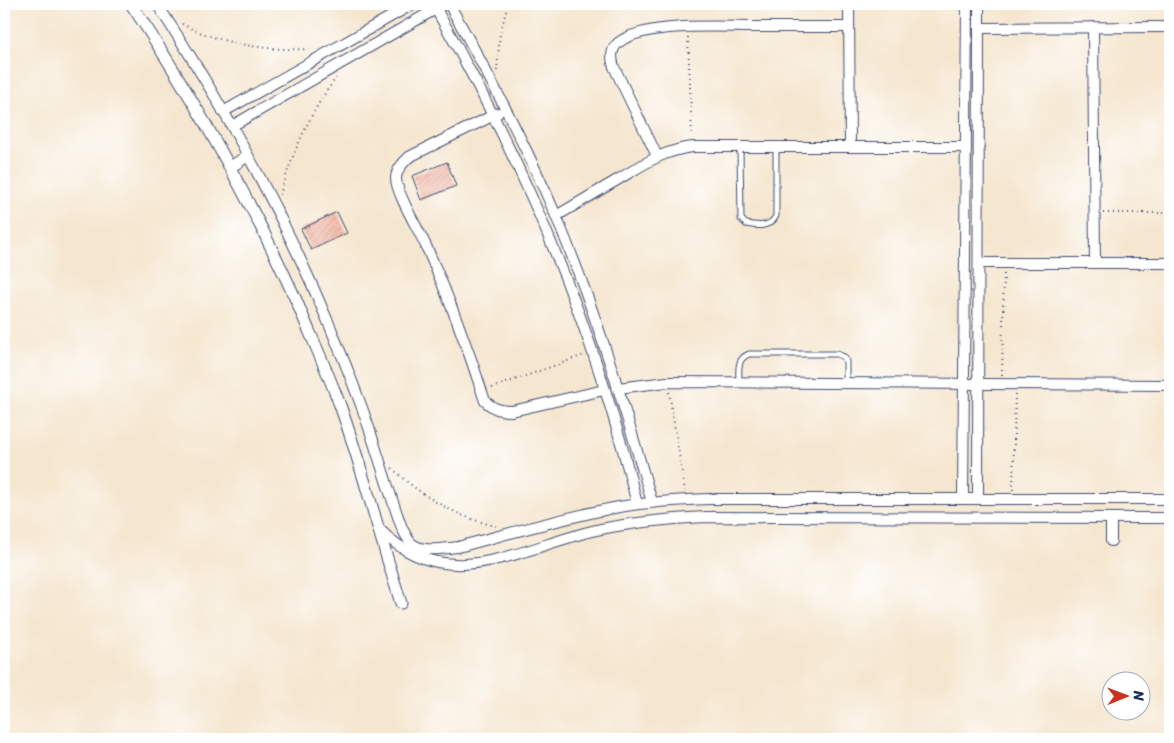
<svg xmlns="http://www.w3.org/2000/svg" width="1174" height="743" font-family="Sriracha,sans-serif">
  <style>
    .building { fill: url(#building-hatch) }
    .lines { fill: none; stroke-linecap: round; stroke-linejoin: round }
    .service-casing { stroke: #3c4a6f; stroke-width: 7 }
    .minor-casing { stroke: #3c4a6f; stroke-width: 12 }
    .tertiary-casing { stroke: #3c4a6f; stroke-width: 13 }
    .path { stroke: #3c4a6f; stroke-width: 2; stroke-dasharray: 1 4; stroke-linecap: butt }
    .service { stroke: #fff; stroke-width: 5 }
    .minor { stroke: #fff; stroke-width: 10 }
    .tertiary { stroke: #fff; stroke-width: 11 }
  </style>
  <defs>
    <pattern id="building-hatch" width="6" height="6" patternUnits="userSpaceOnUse" patternTransform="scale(1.25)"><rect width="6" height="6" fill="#f2af9b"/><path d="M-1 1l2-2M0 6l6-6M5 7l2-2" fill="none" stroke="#c38f82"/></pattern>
  </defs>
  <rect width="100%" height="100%" fill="#fff"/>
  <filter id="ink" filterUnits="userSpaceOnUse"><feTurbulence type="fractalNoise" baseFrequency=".02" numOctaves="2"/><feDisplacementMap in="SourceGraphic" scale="10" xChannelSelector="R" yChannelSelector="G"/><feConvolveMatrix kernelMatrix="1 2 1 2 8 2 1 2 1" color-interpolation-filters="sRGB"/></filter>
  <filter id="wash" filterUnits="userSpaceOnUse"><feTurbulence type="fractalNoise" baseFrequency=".0096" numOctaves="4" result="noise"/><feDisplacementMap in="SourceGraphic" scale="20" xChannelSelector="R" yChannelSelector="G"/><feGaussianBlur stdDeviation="1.12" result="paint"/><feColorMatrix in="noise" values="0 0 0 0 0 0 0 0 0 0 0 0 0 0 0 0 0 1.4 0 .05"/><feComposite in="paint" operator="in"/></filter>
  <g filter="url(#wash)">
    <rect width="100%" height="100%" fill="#f5e6cf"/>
    <g id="blocks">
      <g class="building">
        <path d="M447 162 456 186 421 200 412 176Z"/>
        <path d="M337 212 347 233 311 250 301 229Z"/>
      </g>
    </g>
  </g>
  <g filter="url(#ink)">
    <use href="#blocks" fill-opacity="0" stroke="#3c4a6f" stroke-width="1"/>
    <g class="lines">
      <defs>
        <g id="service">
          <path d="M740 147 741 219 746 224C757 226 770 228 776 216V147"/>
          <path d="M739 382C739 371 736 359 749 354H837L844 357 846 361V383"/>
        </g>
        <g id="minor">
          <path d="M157 4C240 129 309 264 361 405 376 446 387 487 402 528 404 532 407 538 410 542 422 554 444 548 458 547 511 533 565 517 619 507 649 502 679 500 710 499H1170"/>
          <path d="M449 4C488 73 525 143 556 216 595 309 624 405 652 502"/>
          <path d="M849 4 850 147"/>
          <path d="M436 9C525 165 595 330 637 504"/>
          <path d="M1093 27 1095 263"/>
          <path d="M979 28 1170 27"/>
          <path d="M223 112 413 4"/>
          <path d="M498 113 409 157C403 163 396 170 396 179 397 195 419 230 426 246 449 297 468 348 485 401 494 409 500 411 512 411L604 390"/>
          <path d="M232 126 441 6"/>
          <path d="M657 156 614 67C611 58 611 49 618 43 643 22 721 27 753 27 785 27 817 27 849 27"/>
          <path d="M556 216C577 204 598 191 619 179 644 164 664 150 693 147H966"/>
          <path d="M979 263H1170"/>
          <path d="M618 388 667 382 1170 385"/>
          <path d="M963 499 967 4"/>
          <path d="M978 499 979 4"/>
          <path d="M1111 518V541"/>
          <path d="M379 529C445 596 516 550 592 531 630 522 668 519 706 517L1170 518"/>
        </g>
        <g id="tertiary">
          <path d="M131 4C194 98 249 197 296 300 311 336 328 372 341 408 364 473 380 538 401 603"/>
          <path d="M231 167 247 156"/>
        </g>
      </defs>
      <use href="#service" class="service-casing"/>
      <use href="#minor" class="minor-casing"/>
      <use href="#tertiary" class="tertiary-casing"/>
      <g class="path">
        <path d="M182 24C222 45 269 51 313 49"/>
        <path d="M688 37 692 137"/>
        <path d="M497 71 500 34 508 4"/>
        <path d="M280 195C292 154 310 112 336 78"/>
        <path d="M1103 213H1170"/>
        <path d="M1002 375 1004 273"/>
        <path d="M492 388 584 355"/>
        <path d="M669 392 685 491"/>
        <path d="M392 468C419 495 458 518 496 526"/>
        <path d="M1013 490 1015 394"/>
      </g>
      <use href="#service" class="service"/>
      <use href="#minor" class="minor"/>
      <use href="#tertiary" class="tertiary"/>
    </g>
  </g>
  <rect width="1174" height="743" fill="none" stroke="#fff" stroke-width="20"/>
  <g transform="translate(1126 696) rotate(89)"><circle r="24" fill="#ffffff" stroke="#a4acbf"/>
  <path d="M0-4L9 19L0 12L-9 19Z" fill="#c8321e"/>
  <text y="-8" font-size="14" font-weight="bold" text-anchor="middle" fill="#1b2f5e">N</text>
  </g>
</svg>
